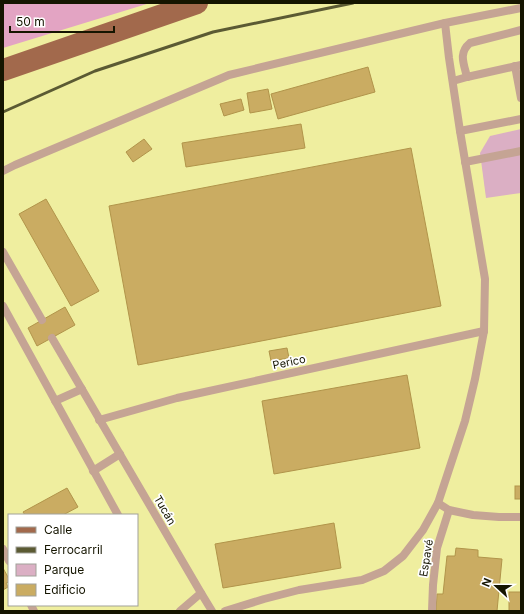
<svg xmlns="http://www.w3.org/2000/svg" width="524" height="614" font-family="Inter,sans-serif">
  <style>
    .green { fill: #dbafc4 }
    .forest { fill: #e3a4c3 }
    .building { fill: #caac62; stroke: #b1944a }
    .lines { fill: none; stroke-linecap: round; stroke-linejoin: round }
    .service { stroke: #c5a494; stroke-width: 8 }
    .primary { stroke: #a2694c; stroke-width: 22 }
    .rail { stroke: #5b5a33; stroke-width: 3 }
    .labels { text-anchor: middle; stroke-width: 3.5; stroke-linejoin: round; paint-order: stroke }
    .street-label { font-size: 11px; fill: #151500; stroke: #fff }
  </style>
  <rect width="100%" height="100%" fill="#efee9f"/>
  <path class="green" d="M521 129V193L486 198 480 153 490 136Z"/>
  <path class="forest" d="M3 3H150L3 48Z"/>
  <g class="building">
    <path d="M368 67 375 92 278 119 271 94Z"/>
    <path d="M268 89 272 109 250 113 247 93Z"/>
    <path d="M241 99 244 110 224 116 220 104Z"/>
    <path d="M301 124 305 148 186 167 182 143Z"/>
    <path d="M144 139 152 149 133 162 126 152Z"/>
    <path d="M411 148 441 306 138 365 109 206Z"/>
    <path d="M46 199 99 291 71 306 19 214Z"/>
    <path d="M65 307 75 325 37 346 28 328Z"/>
    <path d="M287 348 289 358 271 361 269 351Z"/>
    <path d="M407 375 420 448 274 474 262 401Z"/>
    <rect x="515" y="486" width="6" height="13"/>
    <path d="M67 488 78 507 63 515H25L23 512Z"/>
    <path d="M334 523 341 568 223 588 215 544Z"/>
    <path d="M456 548 478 550V557L502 559 497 611H436L437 594H443L447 556H455Z"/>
    <path d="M3 568 9 579V582L6 583 8 587 3 590Z"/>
    <rect x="509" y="592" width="12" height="19"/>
  </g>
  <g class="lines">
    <g class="service">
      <path d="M515 66 521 98"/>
      <path d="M467 77C464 64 458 53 470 43L521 30"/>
      <path d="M453 81 467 77 521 65"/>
      <path d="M460 131 521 119"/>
      <path d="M465 162 521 151"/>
      <path d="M3 171 15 165 229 75 445 23 521 8"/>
      <path d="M3 252 42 320"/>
      <path d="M3 306 118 515"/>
      <path d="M52 338 201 593 212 611"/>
      <path d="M55 401 82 389"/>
      <path d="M99 420 177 398 484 331"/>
      <path d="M93 471 120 454"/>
      <path d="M438 503 449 510 473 515 499 517H521"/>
      <path d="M3 549 9 561"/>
      <path d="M31 605 34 611"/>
      <path d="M180 611 201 593"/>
      <path d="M225 611 264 599 299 590 362 580 384 571 403 556 423 530 438 503 465 421 475 379 484 331 485 279 460 131 449 58 445 23"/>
      <path d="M432 611 433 585 437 548 449 510"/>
    </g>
    <path class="primary" d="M3 70 197 3"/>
    <path class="rail" d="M3 112 95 71 213 32 353 3"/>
  </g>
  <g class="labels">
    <g class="street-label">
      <text transform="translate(289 362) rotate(-12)" y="4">Perico</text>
      <text transform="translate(165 510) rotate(60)" y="4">Tucán</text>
      <text transform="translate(426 558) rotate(-81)" y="4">Espavé</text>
    </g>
  </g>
  <rect width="524" height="614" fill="none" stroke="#151500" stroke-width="8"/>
  <rect x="8" y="514" width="130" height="92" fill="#ffffff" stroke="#a1a199"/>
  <rect x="16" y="527" width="20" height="6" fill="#a2694c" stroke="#a1a199"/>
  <text x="44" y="534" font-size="12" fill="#151500">Calle</text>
  <rect x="16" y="547" width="20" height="6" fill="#5b5a33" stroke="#a1a199"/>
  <text x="44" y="554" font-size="12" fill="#151500">Ferrocarril</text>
  <rect x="16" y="564" width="20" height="12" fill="#dbafc4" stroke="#a1a199"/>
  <text x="44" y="574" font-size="12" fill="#151500">Parque</text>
  <rect x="16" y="584" width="20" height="12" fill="#caac62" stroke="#a1a199"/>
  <text x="44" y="594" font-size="12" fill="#151500">Edificio</text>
  <g transform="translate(496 586) rotate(292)" stroke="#ffffff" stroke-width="3" paint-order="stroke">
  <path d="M0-3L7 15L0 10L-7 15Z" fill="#151500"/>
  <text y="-6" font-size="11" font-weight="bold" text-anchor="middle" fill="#151500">N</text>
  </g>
  <path d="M10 26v6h104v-6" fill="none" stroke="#151500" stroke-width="2"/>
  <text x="16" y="26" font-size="12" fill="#151500" stroke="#ffffff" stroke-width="3" paint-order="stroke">50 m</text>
</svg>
